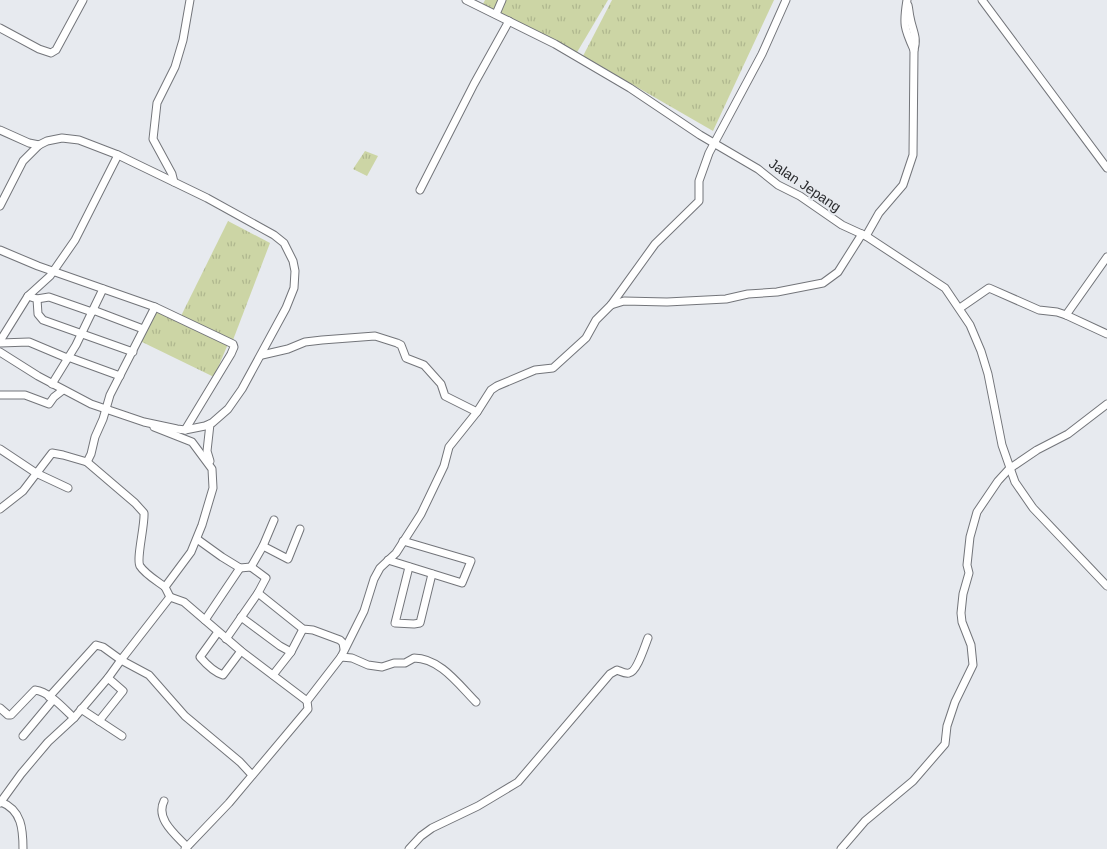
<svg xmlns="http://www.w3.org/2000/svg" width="1107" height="849" font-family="Arial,sans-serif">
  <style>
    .grass { fill: url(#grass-tufts) }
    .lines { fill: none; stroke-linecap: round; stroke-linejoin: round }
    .minor-casing { stroke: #73757a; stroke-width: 9 }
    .minor { stroke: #fff; stroke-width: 7 }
    .labels { text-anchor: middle; stroke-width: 4.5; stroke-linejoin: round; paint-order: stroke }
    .street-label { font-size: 14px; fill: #2a2b2e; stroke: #e7eaef }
  </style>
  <defs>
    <pattern id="grass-tufts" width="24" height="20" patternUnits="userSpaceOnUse" patternTransform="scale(1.25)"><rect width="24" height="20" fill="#ccd5a5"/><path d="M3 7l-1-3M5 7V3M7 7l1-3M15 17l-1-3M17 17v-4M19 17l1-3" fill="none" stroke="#afb78e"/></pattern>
  </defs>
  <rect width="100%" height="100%" fill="#e7eaef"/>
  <g class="grass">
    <path d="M485 0H608L576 54 483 4Z"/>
    <path d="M612 0H774L713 131 583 56Z"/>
    <path d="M365 151 378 156 367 176 353 169Z"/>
    <path d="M228 221 270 243 233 340 181 316Z"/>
    <path d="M156 310 228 344 214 377 140 341Z"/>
  </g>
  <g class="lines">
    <defs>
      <g id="minor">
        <path d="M466 0 555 44 630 88 700 135 758 169 778 185 800 196 842 225 866 236 945 288 970 325 981 351 988 374 1002 445 1015 482 1033 508 1107 586"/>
        <path d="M982 0 1107 168"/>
        <path d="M908 5C909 9 909 13 910 17 912 30 918 37 914 50"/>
        <path d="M496 14 502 0"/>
        <path d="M0 28 39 49 51 53 56 50 83 0"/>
        <path d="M0 130 29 143 39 145"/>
        <path d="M174 182 172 174 153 139 157 103 175 67 183 40 190 0"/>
        <path d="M420 190 474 84 509 21"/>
        <path d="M0 206 23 161 39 145 47 141 62 138 79 140 118 155 207 198 274 235 284 243 293 261 295 271 294 288 286 308 242 389 228 409 212 423 205 426 185 430 177 429 144 422 91 404 38 376 0 352"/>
        <path d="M866 236 879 213 903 185 913 155 914 50C904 28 903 24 907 0"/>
        <path d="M0 250 38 266 155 307 233 344 234 347 231 354 185 430"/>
        <path d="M28 296 37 299 38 314 43 320 133 352"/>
        <path d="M37 299 49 297 92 312"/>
        <path d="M611 305 655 244 699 201V181L709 153 762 54 786 0"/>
        <path d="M960 308 989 288 1039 310 1057 312 1066 315 1107 334"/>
        <path d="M93 310 143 329"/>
        <path d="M1066 315 1107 257"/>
        <path d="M0 341 28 296 50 276 75 240 118 155"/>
        <path d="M0 343 29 342 67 358"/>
        <path d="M262 355 288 349 305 342 322 340 375 336 397 343 401 345 406 358 424 365 441 384 445 396 477 412"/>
        <path d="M68 357 120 376"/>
        <path d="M52 384 76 345 103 289"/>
        <path d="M0 395H25L49 404 54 397 63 390"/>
        <path d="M154 427 192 442 212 469 213 488 202 525 191 552 165 587 170 597"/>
        <path d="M0 449 36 473 68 488"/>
        <path d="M210 461 207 451 210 424"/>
        <path d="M87 462 135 503 144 513C145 525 136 559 140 566 145 574 157 581 165 587"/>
        <path d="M0 509 23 491 52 453 63 455 87 462 91 454 95 437 103 419 110 395 155 307"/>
        <path d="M197 539 222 557 240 568 251 567 266 578 258 593 226 639"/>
        <path d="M263 546 288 559 300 529"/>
        <path d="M388 560 462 583 471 561 403 541"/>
        <path d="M251 567 263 546 274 520"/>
        <path d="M409 567 395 623 414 624 420 623 432 574"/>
        <path d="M258 593 303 629 313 630 340 640 343 643 344 649"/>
        <path d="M241 617 280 646 291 652"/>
        <path d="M205 620 240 568"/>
        <path d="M218 632 200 657C206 664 214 672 223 675L241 651"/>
        <path d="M341 657 352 658 368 665 382 667 394 663H405L414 658C440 658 459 685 476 702"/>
        <path d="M273 675 291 652 303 629"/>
        <path d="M49 697 96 645 103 647 121 660 149 675 185 716 240 762 252 775"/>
        <path d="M0 708 8 715H11L35 690C50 692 64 709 74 718"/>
        <path d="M81 709 122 736"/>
        <path d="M99 721 123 691 108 678"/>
        <path d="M23 736 53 700"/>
        <path d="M164 801C155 819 176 835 187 847"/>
        <path d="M1 802C22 810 23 830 23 849"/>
        <path d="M0 803 21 774 48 742 74 718 108 678 121 660 170 597 184 602 241 651 307 701"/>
        <path d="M185 849 229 803 308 709 307 701 341 657 364 611 374 579 380 568 396 553 421 514 444 466 449 447 477 412 491 390 497 386 535 370 553 368 586 338 596 320 611 305 624 301 667 302 726 299 748 294 777 292 823 283 838 272 862 234"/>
        <path d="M409 849 421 836 432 828 478 806 518 782 610 674 617 670C620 671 625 674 629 673 637 672 645 645 648 638"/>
        <path d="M841 849 865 821 913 781 945 744 947 726 955 702 973 665 971 645 962 622 961 613 963 594 969 573 967 565 970 537 977 512 998 481 1009 469 1037 450 1068 434 1107 404"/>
      </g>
    </defs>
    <use href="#minor" class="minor-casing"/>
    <use href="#minor" class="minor"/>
  </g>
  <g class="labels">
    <g class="street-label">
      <text transform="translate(805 185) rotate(34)" y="5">Jalan Jepang</text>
    </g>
  </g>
</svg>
